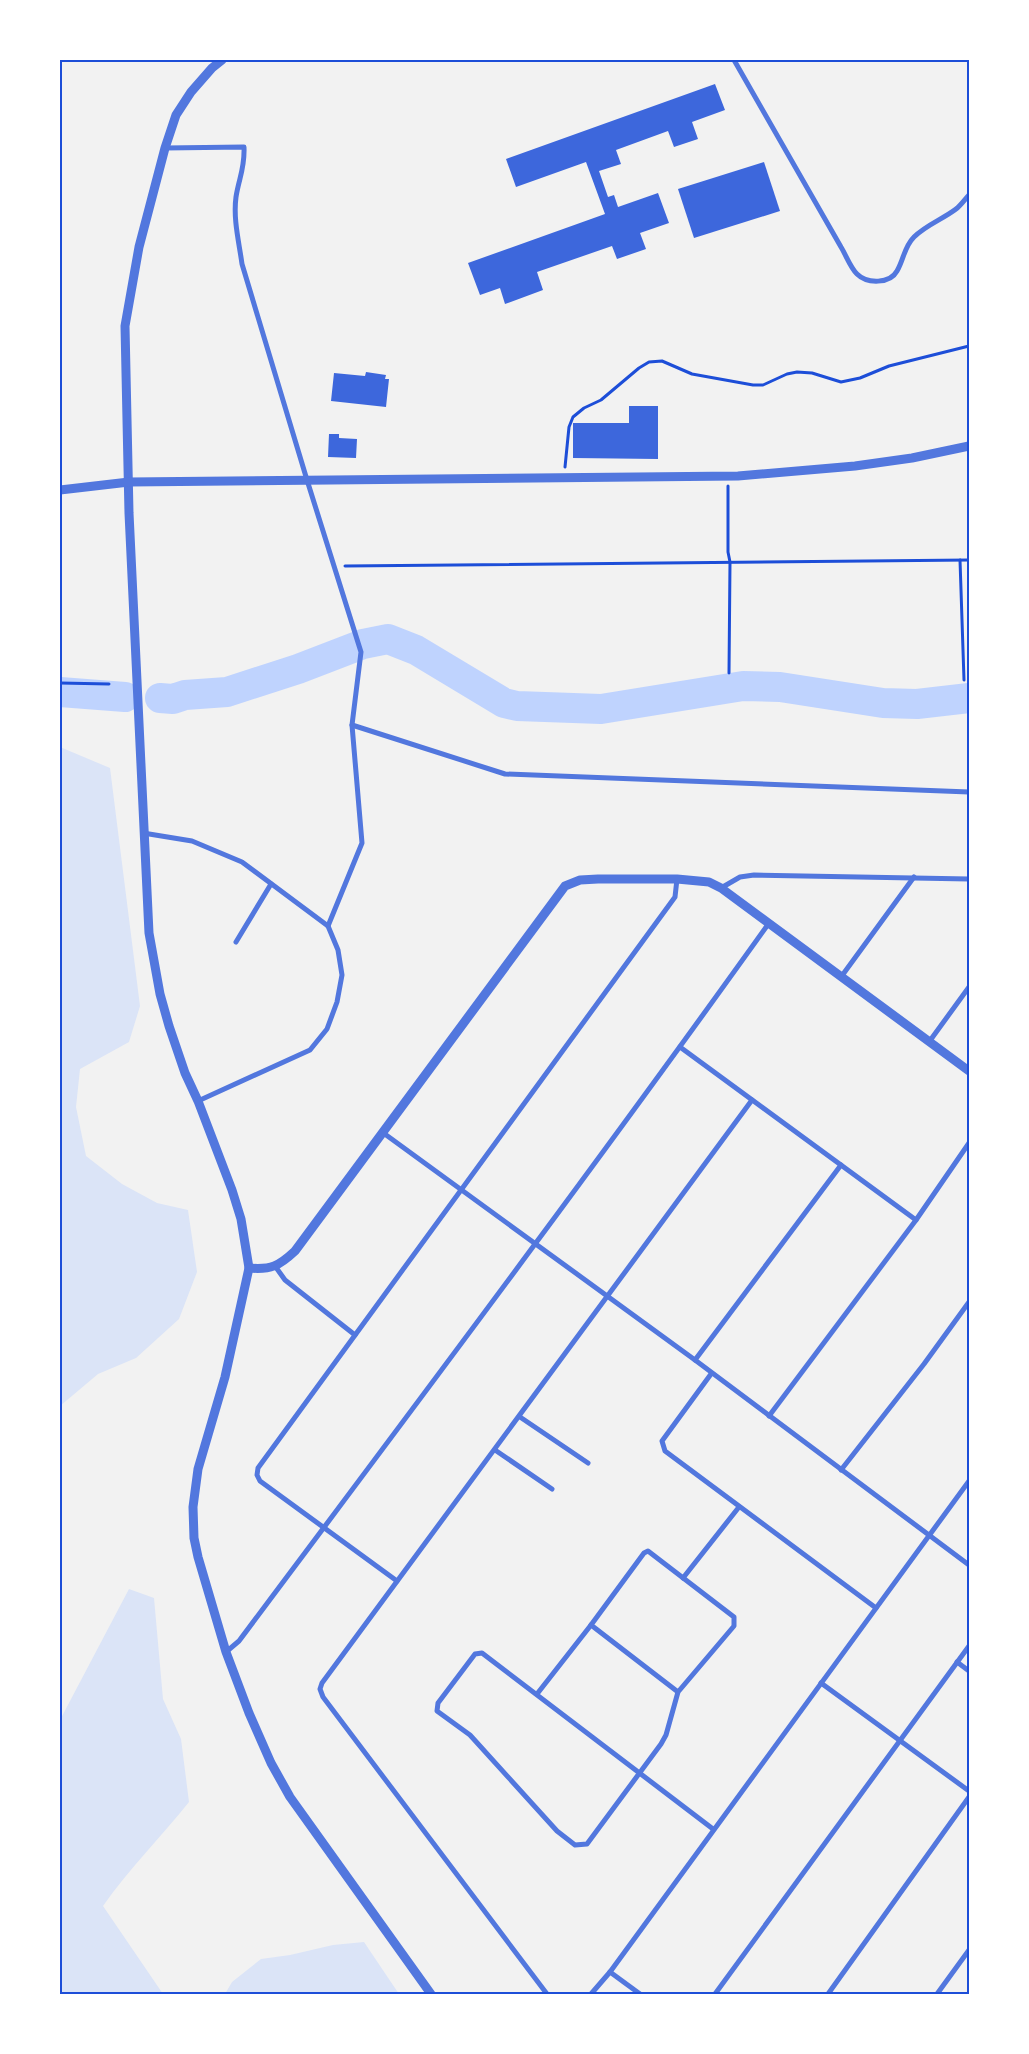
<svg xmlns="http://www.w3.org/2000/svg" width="1029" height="2054" font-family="'Roboto Serif',serif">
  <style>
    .green { fill: #dbe4f7 }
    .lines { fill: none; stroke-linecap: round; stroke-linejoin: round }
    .river { stroke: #bfd3fe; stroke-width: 30 }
    .building { fill: #3d67dc }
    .path { stroke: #1d4ed8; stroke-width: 3 }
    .minor { stroke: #5277de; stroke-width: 5 }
    .tertiary { stroke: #5277de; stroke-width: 9 }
    .neatline { fill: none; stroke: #1d4ed8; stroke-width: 2 }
  </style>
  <rect width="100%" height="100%" fill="#f2f2f2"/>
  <g class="green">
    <path d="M60 747 110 768 140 1006 129 1042 80 1069 76 1107 86 1156 122 1184 157 1203 188 1210 197 1272 179 1319 136 1358 98 1374 60 1406Z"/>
    <path d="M129 1589 154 1598 163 1699 181 1739 189 1802C161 1837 129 1869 103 1906L163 1994H60V1720Z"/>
    <path d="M364 1942 399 1994H225L232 1982 261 1959 290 1955 333 1945Z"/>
  </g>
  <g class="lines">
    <g class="river">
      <path d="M60 692 125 697"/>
      <path d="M160 698 173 699 185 695 227 692 298 669 363 644 388 639 416 650 504 703 517 706 601 709 743 686 780 687 883 703 917 704 969 698"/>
    </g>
  </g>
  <g class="building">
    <path d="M715 84 725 110 692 122 698 139 674 147 668 131 616 150 621 164 599 171 608 197 614 195 618 207 658 193 669 223 640 233 646 249 617 259 612 246 537 272 543 290 505 304 500 288 480 295 468 263 605 214 586 162 516 187 506 159Z"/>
    <path d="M764 162 780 211 694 238 678 189Z"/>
    <path d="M366 372 386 375 385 379H389L386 407 331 401 334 373 365 376Z"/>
    <path d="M629 406H658V459L573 458V423H629Z"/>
    <path d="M329 434H339V438L357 439 356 458 328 457Z"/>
  </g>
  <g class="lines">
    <g class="path">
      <path d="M565 467 569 427 573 417 584 408 601 400 639 368 649 362 662 361 692 374 753 385H763L787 374 797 372 812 373 841 382 860 378 889 366 969 346"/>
      <path d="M728 486V552L730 562 729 673"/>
      <path d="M960 560 964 680"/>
      <path d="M345 566 969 560"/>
      <path d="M60 683 109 684"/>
    </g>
    <g class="minor">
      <path d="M734 60 841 247C846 255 850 267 857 274 867 284 890 284 897 271 904 259 904 247 914 237 926 225 943 219 956 209 961 205 965 199 969 195"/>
      <path d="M165 148 244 147C245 168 239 178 236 197 233 219 239 242 242 264L307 480 361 652 352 725 362 843 328 926"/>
      <path d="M352 725 505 774 969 792"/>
      <path d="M143 833 192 841 242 862 328 926 338 950 342 975 337 1002 327 1029 310 1050 198 1101"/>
      <path d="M721 888 740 877 754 875 969 879"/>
      <path d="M236 942 271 884"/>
      <path d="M841 977 914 877"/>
      <path d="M929 1042 969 987"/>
      <path d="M680 1047 916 1220"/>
      <path d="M382 1132 695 1360 969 1565"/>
      <path d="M275 1266 285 1280 355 1335"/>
      <path d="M695 1360 841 1165"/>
      <path d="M711 1374 662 1441 665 1451 876 1608"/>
      <path d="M769 1416 916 1220 969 1143"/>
      <path d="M520 1417 588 1463"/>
      <path d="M495 1450 552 1489"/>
      <path d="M841 1470 924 1364 969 1302"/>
      <path d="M683 1578 739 1507"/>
      <path d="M397 1581 260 1481 257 1475 258 1468 675 897 677 879"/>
      <path d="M226 1652 239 1641C417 1403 596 1165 769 923"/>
      <path d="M957 1662 969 1671"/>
      <path d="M821 1683 969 1791"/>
      <path d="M678 1692 591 1625 644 1553 648 1551 734 1617V1626L678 1692 666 1735 661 1744 587 1844 575 1845 557 1831 470 1735 437 1711 438 1703 475 1654 482 1653C559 1711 636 1770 713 1829"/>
      <path d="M537 1694 591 1625"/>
      <path d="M610 1972 640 1994"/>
      <path d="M547 1994 323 1697 320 1689 322 1683 752 1100"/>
      <path d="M591 1994 610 1972 969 1481"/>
      <path d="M715 1994 969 1646"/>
      <path d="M828 1994 969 1797"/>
      <path d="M937 1994 969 1950"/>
    </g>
    <g class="tertiary">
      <path d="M222 60 212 68 191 92 176 115 165 148 139 247 125 326 129 513 149 933 160 994 169 1026 185 1073 198 1101 232 1190 241 1219 249 1268 225 1377 198 1469 193 1507 194 1538 198 1557 226 1652 249 1713 271 1763 290 1797 431 1994"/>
      <path d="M60 490 129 482 738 476 855 466 912 458 969 446"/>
      <path d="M249 1268C271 1270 279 1266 295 1251L565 886 580 880 598 879H677L709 882 721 888 969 1071"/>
    </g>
  </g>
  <rect width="1029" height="2054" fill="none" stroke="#ffffff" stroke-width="122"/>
  <rect x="61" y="61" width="907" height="1932" class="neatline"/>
</svg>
